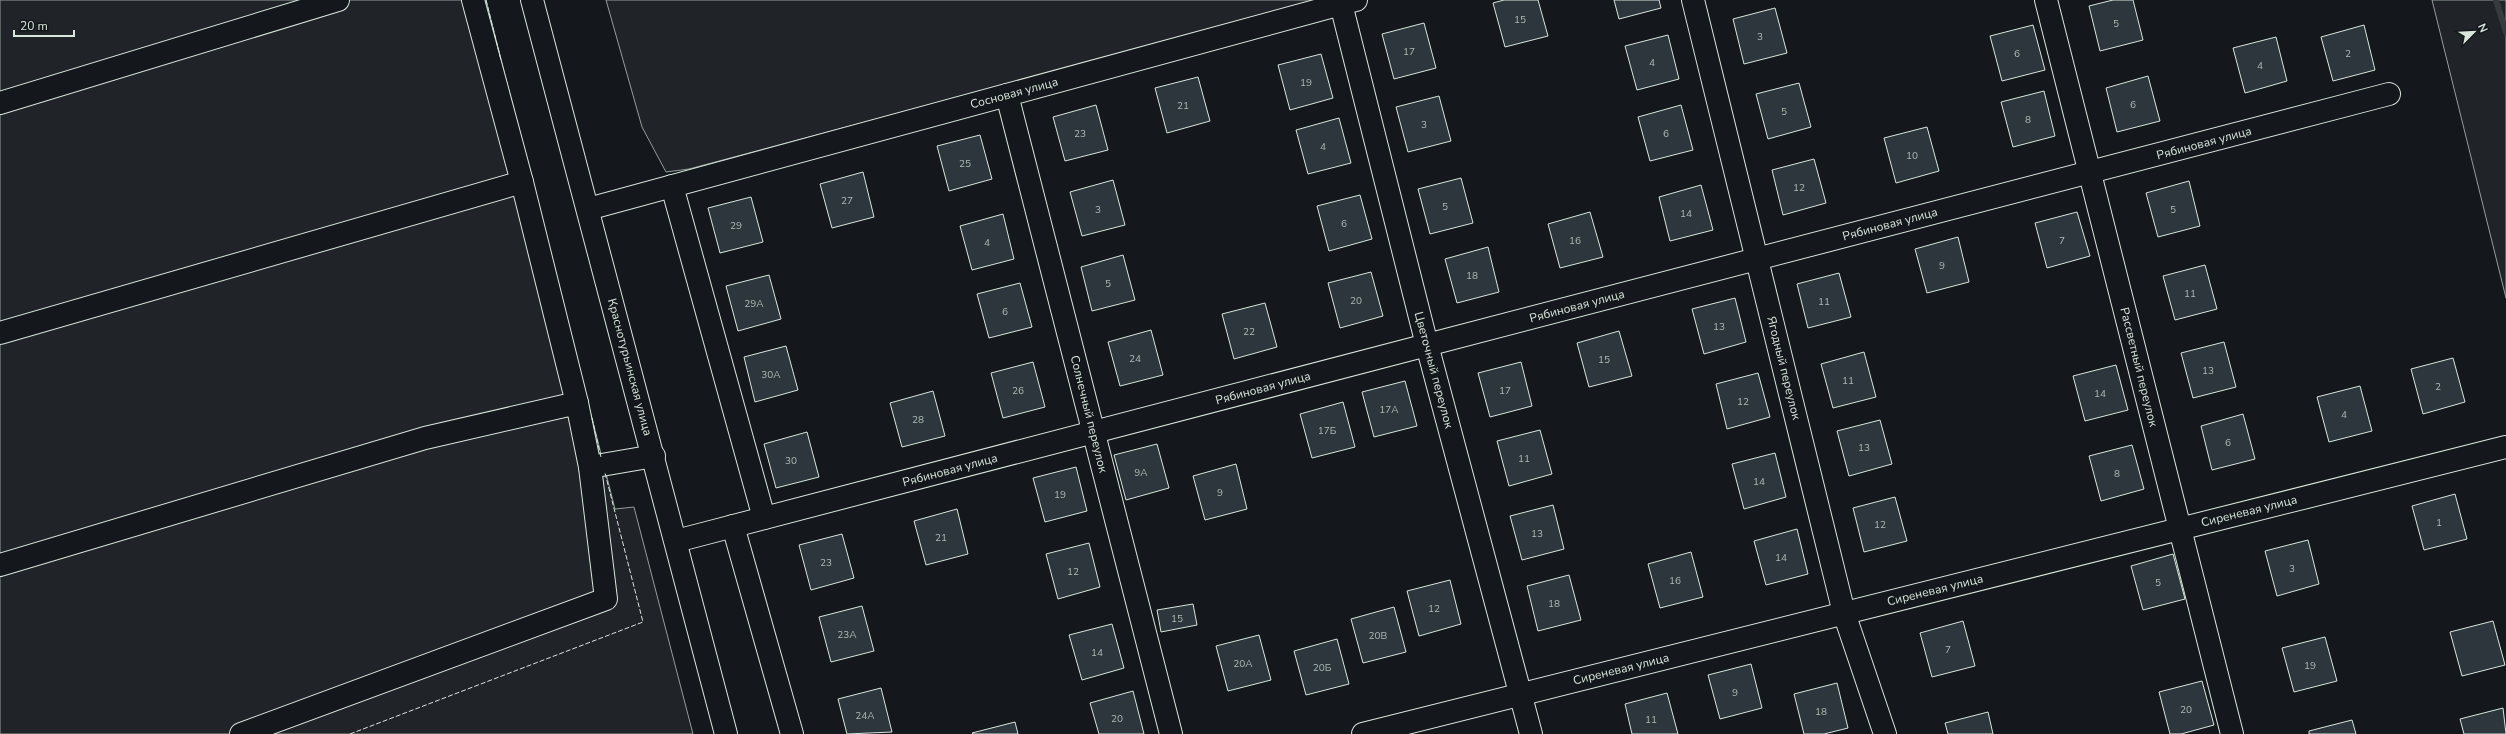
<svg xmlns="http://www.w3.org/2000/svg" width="2506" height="734" font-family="'Nunito Sans',sans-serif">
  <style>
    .green { fill: #202428; stroke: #939e99 }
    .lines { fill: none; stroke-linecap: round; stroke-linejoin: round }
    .stream { stroke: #363b3e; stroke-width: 6 }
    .building { fill: #2c363c; stroke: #d8e6dc }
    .minor-casing { stroke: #d8e6dc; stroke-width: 24 }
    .major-casing { stroke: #d8e6dc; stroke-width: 24 }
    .minor { stroke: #14181c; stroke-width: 22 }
    .major { stroke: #14181c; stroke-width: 22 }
    .fence { stroke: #d8e6dc; stroke-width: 1; stroke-dasharray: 5 2; stroke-linecap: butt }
    .labels { text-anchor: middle; stroke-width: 3; stroke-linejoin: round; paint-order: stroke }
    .number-label { font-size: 10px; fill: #adbab4 }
    .street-label { font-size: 12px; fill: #d8e6dc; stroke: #14181c }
  </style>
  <rect width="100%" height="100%" fill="#14181c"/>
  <g class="green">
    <path d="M0 0H486L615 509 634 507 693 734H0Z"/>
    <path d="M606 0H1323L689 169 666 172 642 127Z"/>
    <path d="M2432 0H2506V298Z"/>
  </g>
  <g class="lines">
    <path class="stream" d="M2496 0 2506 32"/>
  </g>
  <g class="building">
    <path d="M1504 0H1538L1548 36 1505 47 1493 3Z"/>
    <path d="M1614 0H1659L1661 8 1619 19Z"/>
    <path d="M2113 0H2133L2143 40 2100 51 2089 6Z"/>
    <path d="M1775 8 1787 53 1744 64 1733 19Z"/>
    <path d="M1424 23 1436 68 1394 79 1382 34Z"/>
    <path d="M2033 25 2045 70 2002 81 1990 36Z"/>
    <path d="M2364 25 2375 70 2333 81 2321 37Z"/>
    <path d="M1668 35 1679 79 1637 90 1625 46Z"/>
    <path d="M2276 37 2287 81 2245 93 2233 48Z"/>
    <path d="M1321 54 1333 98 1290 110 1278 65Z"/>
    <path d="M2148 76 2160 121 2117 132 2106 88Z"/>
    <path d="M1198 77 1210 121 1167 133 1155 88Z"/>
    <path d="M1799 83 1811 127 1768 139 1756 94Z"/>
    <path d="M2044 91 2055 136 2013 147 2001 102Z"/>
    <path d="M1439 96 1451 141 1408 152 1396 107Z"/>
    <path d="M1096 105 1108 150 1065 161 1053 117Z"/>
    <path d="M1681 105 1693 150 1650 161 1638 117Z"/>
    <path d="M1339 118 1351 163 1308 174 1296 130Z"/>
    <path d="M1927 127 1939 171 1896 183 1884 138Z"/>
    <path d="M980 135 992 179 949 191 937 146Z"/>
    <path d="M1814 159 1826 203 1783 215 1772 170Z"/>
    <path d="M863 172 874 217 832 228 820 184Z"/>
    <path d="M1461 178 1473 223 1430 234 1418 189Z"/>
    <path d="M1113 180 1125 225 1082 236 1070 192Z"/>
    <path d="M2189 181 2200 226 2158 237 2146 193Z"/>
    <path d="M1701 185 1713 230 1670 241 1659 197Z"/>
    <path d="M1360 195 1372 239 1329 251 1317 206Z"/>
    <path d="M751 197 763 242 720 253 708 208Z"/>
    <path d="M1590 212 1603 257 1560 268 1548 224Z"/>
    <path d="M2077 212 2090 256 2047 268 2035 223Z"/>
    <path d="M1003 214 1014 259 972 270 960 226Z"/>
    <path d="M1958 237 1969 282 1927 293 1915 249Z"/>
    <path d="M1488 247 1499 292 1457 303 1445 259Z"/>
    <path d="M1123 255 1135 300 1092 311 1081 267Z"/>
    <path d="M2205 265 2217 309 2175 320 2163 276Z"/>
    <path d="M1371 272 1383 316 1340 328 1328 283Z"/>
    <path d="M1839 273 1851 317 1808 328 1797 284Z"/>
    <path d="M769 275 781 319 738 331 726 286Z"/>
    <path d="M1020 283 1032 327 989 338 977 294Z"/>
    <path d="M1735 298 1746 342 1704 354 1692 309Z"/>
    <path d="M1265 303 1277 347 1234 359 1222 314Z"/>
    <path d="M1151 330 1163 375 1120 386 1108 342Z"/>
    <path d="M1619 331 1632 376 1589 387 1577 343Z"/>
    <path d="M2224 342 2236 387 2193 398 2181 353Z"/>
    <path d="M786 346 798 390 755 402 744 357Z"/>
    <path d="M1864 352 1876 397 1833 408 1821 364Z"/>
    <path d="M2453 358 2465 402 2423 414 2411 369Z"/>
    <path d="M1033 362 1045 407 1003 418 991 373Z"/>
    <path d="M1521 362 1532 406 1490 417 1478 373Z"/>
    <path d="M2116 365 2128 410 2085 421 2073 376Z"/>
    <path d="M1758 373 1770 417 1727 429 1716 384Z"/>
    <path d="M1405 381 1417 426 1374 437 1362 392Z"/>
    <path d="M2360 386 2372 431 2329 442 2317 397Z"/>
    <path d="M933 391 945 436 902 447 890 403Z"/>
    <path d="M1343 402 1355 447 1312 458 1300 414Z"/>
    <path d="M2243 414 2255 459 2212 470 2201 426Z"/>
    <path d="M1880 420 1892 464 1849 476 1837 431Z"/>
    <path d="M1540 430 1552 474 1509 486 1497 441Z"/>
    <path d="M807 432 819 477 776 488 764 444Z"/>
    <path d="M1157 444 1169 488 1126 500 1114 455Z"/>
    <path d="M2132 445 2144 489 2101 501 2089 456Z"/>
    <path d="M1775 453 1786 497 1744 509 1732 464Z"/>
    <path d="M1236 464 1247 509 1205 520 1193 476Z"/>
    <path d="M1076 467 1087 511 1045 522 1033 478Z"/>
    <path d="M2455 494 2467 539 2424 550 2412 506Z"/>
    <path d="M1895 497 1907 541 1864 552 1853 508Z"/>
    <path d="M1553 505 1564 549 1522 560 1510 516Z"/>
    <path d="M957 509 968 554 926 565 914 521Z"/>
    <path d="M1797 529 1808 574 1766 585 1754 541Z"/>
    <path d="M842 534 854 578 811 590 799 545Z"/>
    <path d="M2308 540 2319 584 2277 596 2265 551Z"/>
    <path d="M1089 543 1100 587 1058 599 1046 554Z"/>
    <path d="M1691 552 1703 597 1660 608 1648 564Z"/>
    <path d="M2173 554 2185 599 2143 610 2131 566Z"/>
    <path d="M1569 575 1581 620 1538 631 1527 586Z"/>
    <path d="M1450 580 1461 624 1419 636 1407 591Z"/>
    <path d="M1193 604 1197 625 1161 632 1157 610Z"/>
    <path d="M862 606 874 651 831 662 819 617Z"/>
    <path d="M1394 607 1406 652 1363 663 1351 619Z"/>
    <path d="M1963 621 1975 666 1932 677 1920 633Z"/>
    <path d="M2493 621 2505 665 2462 676 2450 632Z"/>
    <path d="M1112 624 1124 668 1082 680 1069 635Z"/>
    <path d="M1259 635 1271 680 1228 691 1216 646Z"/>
    <path d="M2325 637 2337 681 2294 692 2282 648Z"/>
    <path d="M1337 639 1349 684 1306 695 1294 651Z"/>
    <path d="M1751 664 1762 708 1720 719 1708 675Z"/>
    <path d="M2202 681 2214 725 2181 734H2170L2159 692Z"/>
    <path d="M1837 683 1848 728 1824 734H1804L1794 694Z"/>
    <path d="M881 688 892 732 847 734 838 699Z"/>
    <path d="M1133 691 1144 734H1099L1090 703Z"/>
    <path d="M1667 693 1678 734H1632L1625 704Z"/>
    <path d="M2503 708 2506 734H2464L2460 719Z"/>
    <path d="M1988 712 1993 734H1948L1945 723Z"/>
    <path d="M2352 720 2356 734H2309V731Z"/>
    <path d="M1015 722 1018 734H973L972 733Z"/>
  </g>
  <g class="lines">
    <defs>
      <g id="minor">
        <path d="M473 0 522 182 577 403"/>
        <path d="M1693 0 1844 613 1885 734"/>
        <path d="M2046 0 2232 734"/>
        <path d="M1341 4 1427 345 1531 734"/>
        <path d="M1007 95 1171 734"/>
        <path d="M0 103 338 0"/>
        <path d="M672 186 764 518"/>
        <path d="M588 209 1356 0"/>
        <path d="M0 333 522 182"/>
        <path d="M733 526 792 734"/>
        <path d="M676 541 2389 94"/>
        <path d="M0 565 425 438 577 403 590 467 654 456"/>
        <path d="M241 734 606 599 590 467"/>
        <path d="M1363 734 2506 447"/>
      </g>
      <path id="major" d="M532 0 726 734"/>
    </defs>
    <use href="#minor" class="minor-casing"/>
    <use href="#major" class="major-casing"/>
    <use href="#minor" class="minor"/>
    <use href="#major" class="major"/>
    <g class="fence">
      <path d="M486 0 501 60"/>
      <path d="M592 418 601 457"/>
      <path d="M350 734 643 622 605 473"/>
    </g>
  </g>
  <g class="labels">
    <g class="number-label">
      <text x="1520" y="23">15</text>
      <text x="2116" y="27">5</text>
      <text x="1760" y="40">3</text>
      <text x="1409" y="55">17</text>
      <text x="2017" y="57">6</text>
      <text x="2348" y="57">2</text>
      <text x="1652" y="66">4</text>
      <text x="2260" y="69">4</text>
      <text x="1306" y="86">19</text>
      <text x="2133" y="108">6</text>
      <text x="1183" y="109">21</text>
      <text x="1784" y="115">5</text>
      <text x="2028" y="123">8</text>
      <text x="1424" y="128">3</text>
      <text x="1080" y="137">23</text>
      <text x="1666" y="137">6</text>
      <text x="1323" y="150">4</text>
      <text x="1912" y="159">10</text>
      <text x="965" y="167">25</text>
      <text x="1799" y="191">12</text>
      <text x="847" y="204">27</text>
      <text x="1445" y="210">5</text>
      <text x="1098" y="213">3</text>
      <text x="2173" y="213">5</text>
      <text x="1686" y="217">14</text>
      <text x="1344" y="227">6</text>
      <text x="736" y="229">29</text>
      <text x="1575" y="244">16</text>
      <text x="2062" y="244">7</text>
      <text x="987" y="246">4</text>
      <text x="1942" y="269">9</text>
      <text x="1472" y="279">18</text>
      <text x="1108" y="287">5</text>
      <text x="2190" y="297">11</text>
      <text x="1356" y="304">20</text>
      <text x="1824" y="305">11</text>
      <text x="754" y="307">29А</text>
      <text x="1005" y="315">6</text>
      <text x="1719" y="330">13</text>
      <text x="1249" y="335">22</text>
      <text x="1135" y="362">24</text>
      <text x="1604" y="363">15</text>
      <text x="2208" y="374">13</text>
      <text x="771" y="378">30А</text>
      <text x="1848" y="384">11</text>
      <text x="2438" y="390">2</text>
      <text x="1018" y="394">26</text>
      <text x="1505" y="394">17</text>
      <text x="2100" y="397">14</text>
      <text x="1743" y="405">12</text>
      <text x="1389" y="413">17А</text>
      <text x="2344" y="418">4</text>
      <text x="918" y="423">28</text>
      <text x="1327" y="434">17Б</text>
      <text x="2228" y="446">6</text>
      <text x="1864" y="451">13</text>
      <text x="1524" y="462">11</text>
      <text x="791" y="464">30</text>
      <text x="1141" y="476">9А</text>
      <text x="2117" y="477">8</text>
      <text x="1759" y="485">14</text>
      <text x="1220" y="496">9</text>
      <text x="1060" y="498">19</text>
      <text x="2439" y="526">1</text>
      <text x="1880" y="528">12</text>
      <text x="1537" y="537">13</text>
      <text x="941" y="541">21</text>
      <text x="1781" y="561">14</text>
      <text x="826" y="566">23</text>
      <text x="2292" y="572">3</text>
      <text x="1073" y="575">12</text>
      <text x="1675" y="584">16</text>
      <text x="2158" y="586">5</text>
      <text x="1554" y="607">18</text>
      <text x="1434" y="612">12</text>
      <text x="1177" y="622">15</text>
      <text x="847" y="638">23А</text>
      <text x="1378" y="639">20В</text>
      <text x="1948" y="653">7</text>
      <text x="1097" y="656">14</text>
      <text x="1243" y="667">20А</text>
      <text x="2310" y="669">19</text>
      <text x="1322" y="671">20Б</text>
      <text x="1735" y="696">9</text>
      <text x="2186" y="713">20</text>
      <text x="1821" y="715">18</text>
      <text x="865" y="719">24А</text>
      <text x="1117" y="722">20</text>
      <text x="1651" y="723">11</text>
    </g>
    <g class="street-label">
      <text transform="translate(1014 93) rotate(-15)" y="4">Сосновая улица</text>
      <text transform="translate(2204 143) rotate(-15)" y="4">Рябиновая улица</text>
      <text transform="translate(1890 224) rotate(-15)" y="4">Рябиновая улица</text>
      <text transform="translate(1577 306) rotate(-15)" y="4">Рябиновая улица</text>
      <text transform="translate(630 367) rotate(75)" y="4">Краснотурьинская улица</text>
      <text transform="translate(2139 367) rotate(76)" y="4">Рассветный переулок</text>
      <text transform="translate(1784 368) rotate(76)" y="4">Ягодный переулок</text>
      <text transform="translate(1434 370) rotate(75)" y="4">Цветочный переулок</text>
      <text transform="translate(1263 388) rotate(-15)" y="4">Рябиновая улица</text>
      <text transform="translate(1089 414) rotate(76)" y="4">Солнечный переулок</text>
      <text transform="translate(950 470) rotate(-15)" y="4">Рябиновая улица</text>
      <text transform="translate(2249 511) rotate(-14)" y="4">Сиреневая улица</text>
      <text transform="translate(1935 590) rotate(-14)" y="4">Сиреневая улица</text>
      <text transform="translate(1621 669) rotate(-14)" y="4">Сиреневая улица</text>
    </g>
  </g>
  <g transform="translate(2474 32) rotate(66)" stroke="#14181c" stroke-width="3" paint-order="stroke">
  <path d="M0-3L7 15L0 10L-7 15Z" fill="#d8e6dc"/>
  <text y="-6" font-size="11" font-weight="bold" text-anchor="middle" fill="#d8e6dc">N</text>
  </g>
  <path d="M14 30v6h60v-6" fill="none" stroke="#d8e6dc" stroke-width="2"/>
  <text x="20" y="30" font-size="12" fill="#d8e6dc" stroke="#14181c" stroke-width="3" paint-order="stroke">20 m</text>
</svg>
